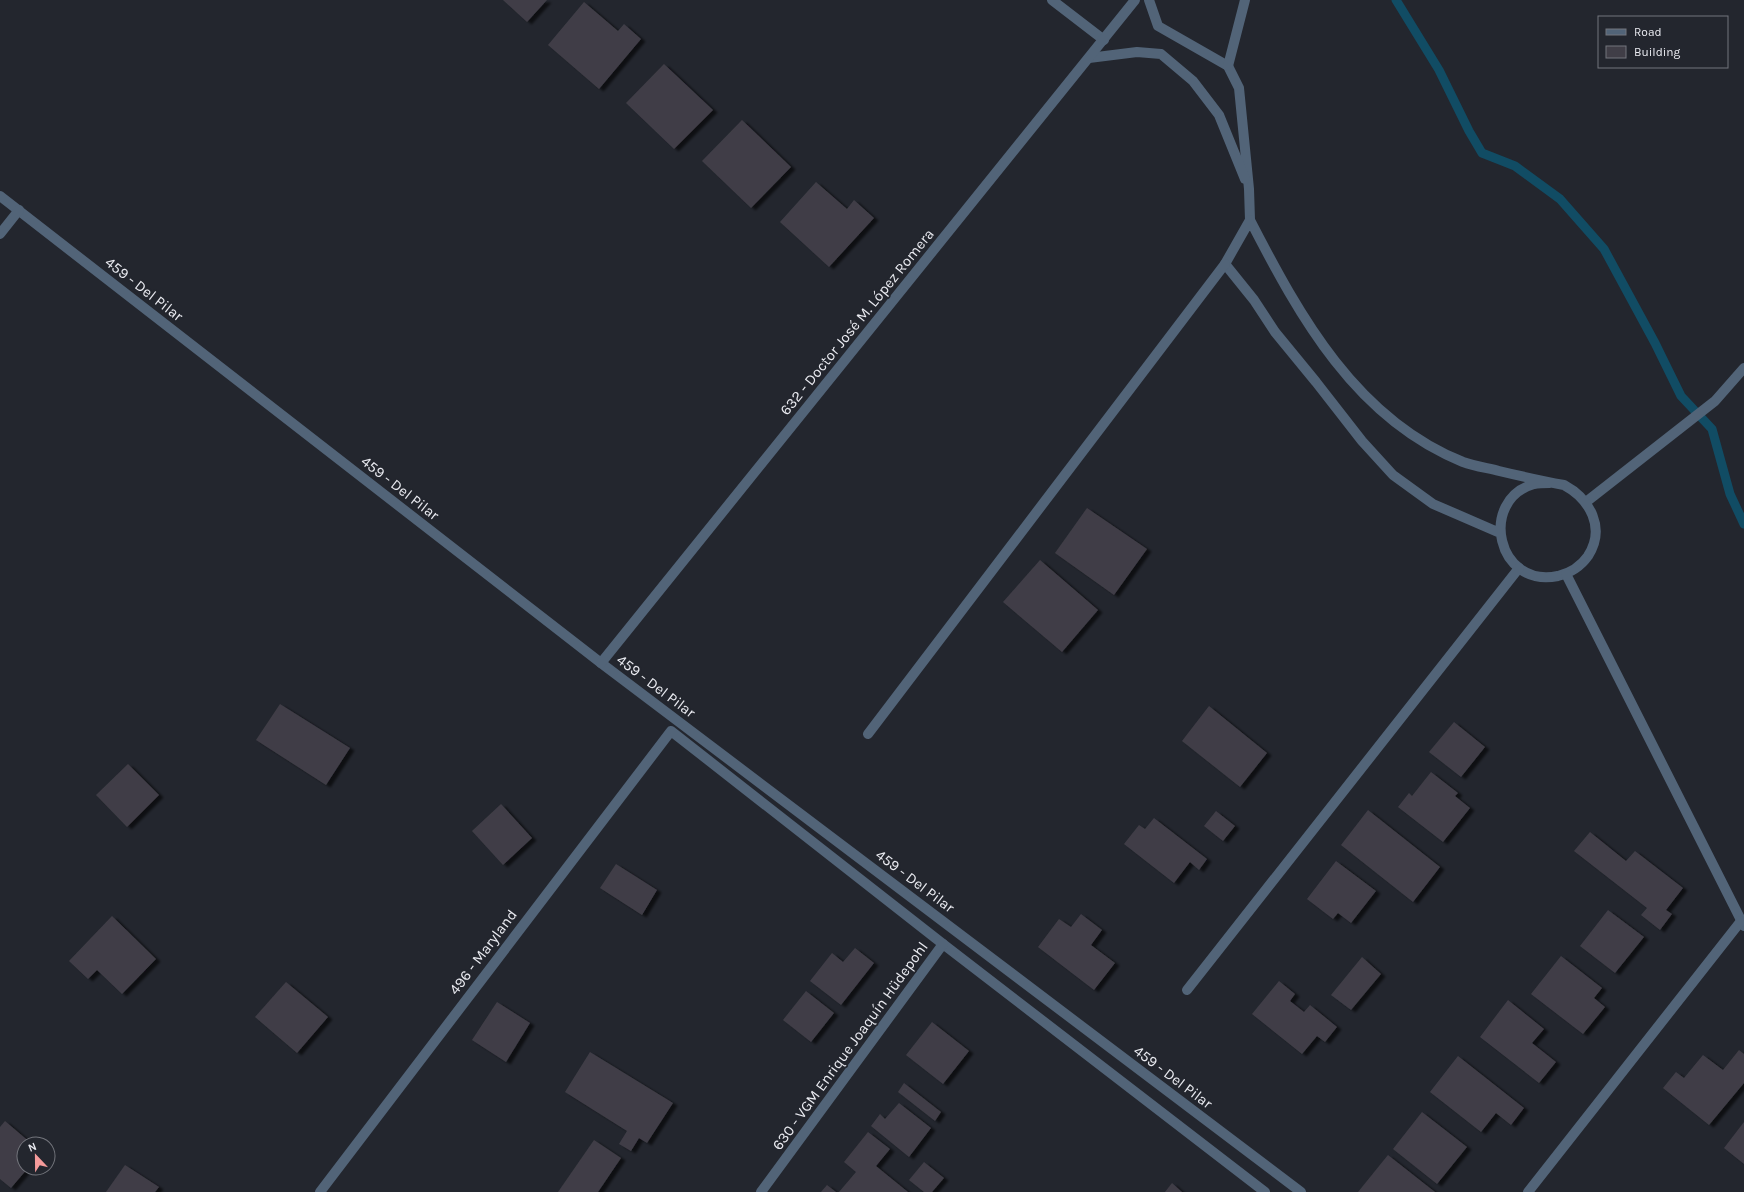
<svg xmlns="http://www.w3.org/2000/svg" width="1744" height="1192" font-family="Karla,sans-serif">
  <style>
    .lines { fill: none; stroke-linecap: round; stroke-linejoin: round }
    .stream { stroke: #114c64; stroke-width: 9 }
    .building { fill: #403e47; filter: url(#shadow) }
    .minor { stroke: #526478; stroke-width: 10 }
    .labels { text-anchor: middle; stroke-width: 3.5; stroke-linejoin: round; paint-order: stroke }
    .street-label { font-size: 15px; fill: #eaebf1; stroke: #23262e }
  </style>
  <defs>
    <filter id="shadow"><feDropShadow dx="4.5" dy="2.5" stdDeviation="1" flood-color="#0009"/></filter>
  </defs>
  <rect width="100%" height="100%" fill="#23262e"/>
  <g class="lines">
    <path class="stream" d="M1396 0 1439 70 1469 131 1482 153 1515 166 1560 199 1604 249 1655 343 1681 396 1712 429 1730 494 1744 524"/>
  </g>
  <g class="building">
    <path d="M503 0H547L527 22Z"/>
    <path d="M584 2 618 31 624 24 641 39 599 89 548 45Z"/>
    <path d="M664 64 713 110 674 149 626 103Z"/>
    <path d="M742 120 791 167 751 208 702 161Z"/>
    <path d="M816 182 847 209 854 200 874 218 829 267 780 222Z"/>
    <path d="M1087 508 1147 549 1114 595 1055 553Z"/>
    <path d="M1040 560 1098 610 1062 652 1003 602Z"/>
    <path d="M280 704 350 748 326 785 256 740Z"/>
    <path d="M1209 706 1267 753 1240 787 1182 741Z"/>
    <path d="M1454 722 1485 747 1461 777 1429 752Z"/>
    <path d="M128 764 159 795 127 827 96 795Z"/>
    <path d="M1431 772 1458 793 1455 796 1470 808 1443 842 1398 807 1409 793 1412 796Z"/>
    <path d="M501 804 532 838 503 865 472 831Z"/>
    <path d="M1368 810 1440 867 1413 902 1341 845Z"/>
    <path d="M1216 811 1235 826 1223 841 1204 826Z"/>
    <path d="M1154 818 1207 859 1199 870 1190 862 1174 883 1124 844 1139 825 1145 829Z"/>
    <path d="M1590 832 1626 861 1635 851 1683 888 1666 910 1672 914 1660 930 1641 915 1647 908 1574 851Z"/>
    <path d="M1336 861 1376 891 1351 923 1338 913 1333 919 1307 899Z"/>
    <path d="M616 864 657 890 642 915 600 888Z"/>
    <path d="M1608 910 1644 937 1615 973 1580 946Z"/>
    <path d="M1081 914 1102 930 1091 945 1115 963 1094 990 1038 947 1059 919 1071 927Z"/>
    <path d="M112 916 156 959 122 994 97 970 88 979 69 961Z"/>
    <path d="M855 948 874 963 841 1005 810 981 832 953 843 962Z"/>
    <path d="M1561 956 1602 988 1594 998 1605 1007 1583 1034 1531 994Z"/>
    <path d="M1362 957 1381 974 1351 1010 1331 995Z"/>
    <path d="M1279 981 1295 994 1290 1001 1304 1012 1310 1005 1337 1027 1325 1042 1317 1036 1302 1054 1252 1014Z"/>
    <path d="M286 982 328 1017 297 1053 255 1017Z"/>
    <path d="M806 991 834 1013 811 1042 783 1020Z"/>
    <path d="M1508 1000 1544 1029 1532 1043 1556 1062 1539 1083 1480 1037Z"/>
    <path d="M497 1002 530 1023 506 1062 472 1040Z"/>
    <path d="M932 1022 969 1051 943 1084 906 1055Z"/>
    <path d="M1739 1050 1744 1054V1083L1709 1125 1663 1088 1676 1072 1684 1078 1703 1055 1723 1070Z"/>
    <path d="M590 1052 673 1103 647 1143 639 1138 631 1151 619 1144 627 1131 565 1092Z"/>
    <path d="M1458 1056 1524 1108 1511 1125 1496 1113 1481 1132 1430 1092Z"/>
    <path d="M904 1083 941 1112 935 1121 898 1092Z"/>
    <path d="M899 1103 931 1128 909 1157 871 1126 880 1114 885 1119Z"/>
    <path d="M1422 1112 1467 1147 1437 1184 1393 1149Z"/>
    <path d="M5 1121 32 1144H24V1168H28L11 1188 0 1179V1127Z"/>
    <path d="M1744 1122V1164L1724 1148Z"/>
    <path d="M868 1132 890 1149 876 1166 908 1192H839L856 1172 844 1162Z"/>
    <path d="M594 1140 621 1158 598 1192H558Z"/>
    <path d="M1388 1155 1435 1192H1358Z"/>
    <path d="M924 1162 944 1178 932 1192H924L909 1180Z"/>
    <path d="M125 1165 159 1187 155 1192H106Z"/>
    <path d="M1172 1183 1182 1192H1165Z"/>
    <path d="M827 1185 836 1192H821Z"/>
  </g>
  <g class="lines">
    <g class="minor">
      <path d="M1052 0 1104 40"/>
      <path d="M1149 0 1158 26 1228 66 1239 88 1249 189 1250 220"/>
      <path d="M1089 58 1137 52 1161 54 1193 81 1219 115 1245 179"/>
      <path d="M1228 66 1245 0"/>
      <path d="M0 196 601 663 1301 1192"/>
      <path d="M0 234 19 210"/>
      <path d="M1586 502 1715 401 1744 368"/>
      <path d="M1500 533 1433 504 1393 475 1362 441 1316 382 1275 332 1254 300 1225 264 1250 220C1300 317 1356 419 1463 462 1474 466 1487 468 1499 471 1520 476 1542 481 1564 485 1590 499 1606 528 1588 556 1581 566 1570 573 1558 576 1497 589 1478 500 1534 484 1539 483 1545 483 1550 483"/>
      <path d="M1566 574 1744 926"/>
      <path d="M601 663 1135 0"/>
      <path d="M868 734 1225 264"/>
      <path d="M943 944 1265 1192"/>
      <path d="M1187 990 1519 568"/>
      <path d="M320 1192 671 731 943 944 761 1192"/>
      <path d="M1528 1192 1741 921"/>
    </g>
  </g>
  <g class="labels">
    <g class="street-label">
      <text transform="translate(144 289) rotate(38)" y="5">459 - Del Pilar</text>
      <text transform="translate(857 322) rotate(-51)" y="5">632 - Doctor José M. López Romera</text>
      <text transform="translate(400 488) rotate(38)" y="5">459 - Del Pilar</text>
      <text transform="translate(656 686) rotate(37)" y="5">459 - Del Pilar</text>
      <text transform="translate(915 881) rotate(37)" y="5">459 - Del Pilar</text>
      <text transform="translate(483 952) rotate(-53)" y="5">496 - Maryland</text>
      <text transform="translate(850 1046) rotate(-54)" y="5">630 - VGM Enrique Joaquín Hüdepohl</text>
      <text transform="translate(1173 1077) rotate(37)" y="5">459 - Del Pilar</text>
    </g>
  </g>
  <rect x="1598" y="16" width="130" height="52" fill="#23262e" stroke="#73757c"/>
  <rect x="1606" y="29" width="20" height="6" fill="#526478" stroke="#73757c"/>
  <text x="1634" y="36" font-size="12" fill="#eaebf1">Road</text>
  <rect x="1606" y="46" width="20" height="12" fill="#403e47" stroke="#73757c"/>
  <text x="1634" y="56" font-size="12" fill="#eaebf1">Building</text>
  <g transform="translate(36 1156) rotate(338)"><circle r="19" fill="#23262e" stroke="#73757c"/>
  <path d="M0-3L7 15L0 10L-7 15Z" fill="#f59b9b"/>
  <text y="-6" font-size="11" font-weight="bold" text-anchor="middle" fill="#eaebf1">N</text>
  </g>
</svg>
